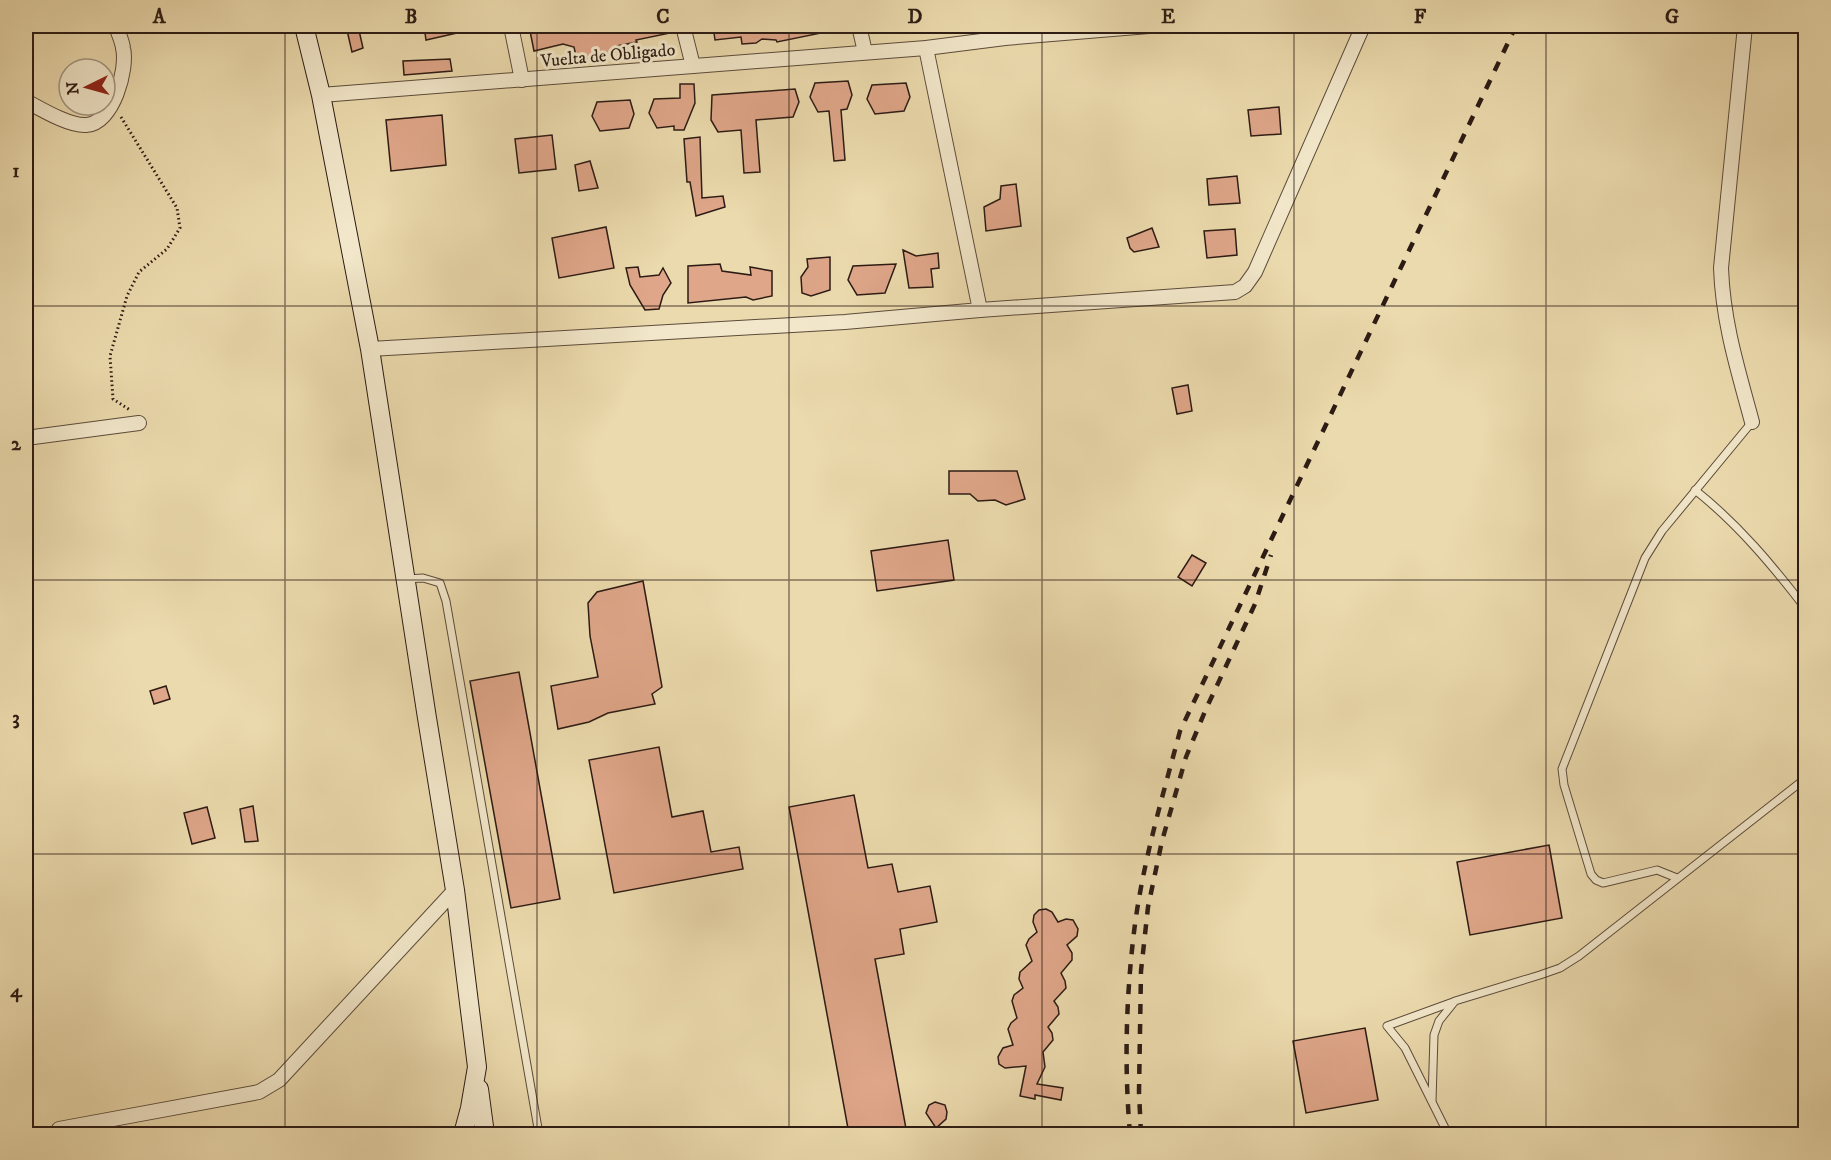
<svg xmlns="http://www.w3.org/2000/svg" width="1831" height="1160" font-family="'IM FELL DW Pica',serif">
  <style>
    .building { fill: #dfa689; stroke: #2c1b14; stroke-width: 1.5 }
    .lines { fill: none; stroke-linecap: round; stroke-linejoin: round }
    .lane-casing { stroke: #5c4b3a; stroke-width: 9 }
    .street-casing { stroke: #5c4b3a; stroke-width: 16 }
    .secondary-casing { stroke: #2c1b14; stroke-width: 20 }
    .path { stroke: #2c1b14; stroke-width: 3; stroke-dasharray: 1.5 3; stroke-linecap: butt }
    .lane { stroke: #f2e7ca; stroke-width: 7 }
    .street { stroke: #f2e7ca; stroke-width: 14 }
    .secondary { stroke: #f2e7ca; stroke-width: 18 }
    .rail { stroke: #2c1b14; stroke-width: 4.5; stroke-dasharray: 10 10; stroke-linecap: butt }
    .grid { fill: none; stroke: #2c1b14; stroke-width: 1.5; stroke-opacity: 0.55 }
    .labels { text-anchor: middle; stroke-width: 6; stroke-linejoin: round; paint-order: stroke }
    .street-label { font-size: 18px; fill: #2c1b14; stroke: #f2e7ca }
    .neatline { fill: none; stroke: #2c1b14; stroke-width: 2 }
    .grid-label { font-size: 20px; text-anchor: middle; font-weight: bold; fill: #2c1b14 }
  </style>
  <rect width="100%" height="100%" fill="#ebdaad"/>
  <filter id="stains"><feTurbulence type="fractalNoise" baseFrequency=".00333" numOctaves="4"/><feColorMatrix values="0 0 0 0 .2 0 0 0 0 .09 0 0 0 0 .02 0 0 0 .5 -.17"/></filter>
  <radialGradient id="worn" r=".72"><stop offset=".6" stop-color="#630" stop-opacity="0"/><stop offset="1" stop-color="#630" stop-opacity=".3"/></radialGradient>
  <g class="building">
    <path d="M346 26H358L363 48 352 52Z"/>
    <path d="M424 26H465L466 31 426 40Z"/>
    <path d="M529 26H581L592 28 599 26H674L675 32 636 40 637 42 617 46 616 52 590 61 585 57 576 56 574 47 563 44 534 51Z"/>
    <path d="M713 26H830L831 31 777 42 776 40 762 39 756 43 742 44 741 37 715 40Z"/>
    <path d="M450 59 452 71 404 75 403 61Z"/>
    <path d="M848 81 852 95 847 109 841 110 845 160 834 161 829 111 818 112 810 97 815 83Z"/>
    <path d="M906 83 910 97 904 111 875 114 867 99 872 85Z"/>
    <path d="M680 84H694L695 103 684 130H674V126L657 128 649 113 654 99 680 98Z"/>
    <path d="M795 89 799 102 793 117 756 120 760 172 744 173 741 130 718 132 711 120 712 95Z"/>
    <path d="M630 100 634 114 629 128 600 131 592 116 597 102Z"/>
    <path d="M1279 107 1281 134 1251 136 1248 110Z"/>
    <path d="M442 115 446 165 391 171 386 120Z"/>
    <path d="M552 135 556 169 519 173 515 139Z"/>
    <path d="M700 137 702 198 723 196 725 207 696 216 690 182H687L684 139Z"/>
    <path d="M590 161 598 188 579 191 575 165Z"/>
    <path d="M1237 176 1240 203 1209 205 1207 179Z"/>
    <path d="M1016 184 1021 226 986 231 984 207 1000 199 1001 186Z"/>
    <path d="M606 227 614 268 559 278 552 238Z"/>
    <path d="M1152 228 1159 247 1134 252 1130 248 1127 238Z"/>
    <path d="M1235 229 1237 255 1207 258 1204 231Z"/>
    <path d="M903 250 916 256 938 253 939 268 931 269 933 287 909 288Z"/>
    <path d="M830 257V290L811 296 802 293 801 277 808 267 807 259Z"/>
    <path d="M720 264 722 271 751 275 750 267 772 271V296L753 300 746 297 688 303V266Z"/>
    <path d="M896 264 885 293 857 295 848 280 853 266Z"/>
    <path d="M638 267 640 277 659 275 663 268 671 283 663 295 659 309 645 310 630 285 626 268Z"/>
    <path d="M1188 385 1192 411 1177 414 1172 388Z"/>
    <path d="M949 471H1017L1025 499 1006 505 995 500 978 501 970 494H949Z"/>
    <path d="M948 540 954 580 877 591 871 551Z"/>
    <path d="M1192 555 1206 563 1192 586 1178 577Z"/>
    <path d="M643 581 662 687 652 694 655 704 608 713 589 722 558 729 551 686 598 677 590 636 588 603 597 592Z"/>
    <path d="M519 672 560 899 511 908 470 681Z"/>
    <path d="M166 686 170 699 154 704 150 691Z"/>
    <path d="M659 747 672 817 703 811 711 852 739 847 743 869 614 893 589 760Z"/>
    <path d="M854 795 868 868 892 864 898 892 930 886 937 922 900 929 904 954 875 959 907 1134H849L789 807Z"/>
    <path d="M253 806 258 841 245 842 240 809Z"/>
    <path d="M207 807 215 838 192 844 184 813Z"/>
    <path d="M1549 845 1562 918 1470 935 1457 862Z"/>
    <path d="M1046 909 1052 912 1058 922 1066 919 1073 920 1078 929 1077 936 1067 945 1072 953V960L1061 973 1065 981 1066 988 1054 1001 1058 1007 1059 1014 1048 1027 1052 1033 1053 1040 1043 1052 1045 1067 1037 1084 1063 1088 1061 1100 1035 1095V1099L1020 1096 1026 1066 1005 1068 999 1064 998 1057 1003 1048 1013 1045 1008 1029 1011 1023 1017 1018 1012 1001 1014 995 1023 988 1019 979 1020 972 1032 961 1026 945 1029 939 1037 932 1033 922 1034 915 1039 910Z"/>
    <path d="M1365 1028 1378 1100 1306 1113 1293 1041Z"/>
    <path d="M935 1102 945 1105 947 1112 946 1119 936 1128 926 1113 929 1105Z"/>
  </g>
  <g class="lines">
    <defs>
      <g id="lane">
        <path d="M1695 490C1738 524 1773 566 1806 609"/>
        <path d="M406 579 423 578 440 583 446 601 539 1134"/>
        <path d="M1677 878 1657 870 1603 883 1596 880 1591 874 1564 785 1562 769 1645 558 1662 531 1752 422"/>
        <path d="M1432 1101 1434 1035 1439 1021 1455 1001 1540 975 1560 968 1579 956 1806 778"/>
        <path d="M1448 1134 1405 1048 1387 1026 1453 1002"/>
      </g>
      <g id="street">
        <path d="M511 26 522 80"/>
        <path d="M683 26 693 66"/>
        <path d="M859 26 865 52"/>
        <path d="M1745 26 1721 268C1723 323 1738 370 1752 422"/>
        <path d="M321 95 926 48 1005 38 1149 26"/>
        <path d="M26 101C41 109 69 126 86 125 113 124 128 69 123 48 122 40 118 33 116 26"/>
        <path d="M980 310 1235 292 1245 286 1255 272 1363 26"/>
        <path d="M370 349 845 322 980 310 926 48"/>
        <path d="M26 438 139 423"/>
        <path d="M59 1129 259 1092 279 1080 455 890"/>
      </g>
      <g id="secondary">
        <path d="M304 26 321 95 370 349 427 718 455 890 477 1067 470 1108 463 1134"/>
        <path d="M479 1089 485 1134"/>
      </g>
    </defs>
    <use href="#lane" class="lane-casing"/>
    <use href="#street" class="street-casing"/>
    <use href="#secondary" class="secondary-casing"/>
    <path class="path" d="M121 117 177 208 180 228 167 249 139 272 127 296 110 356 113 399 130 410"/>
    <use href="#lane" class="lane"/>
    <use href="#street" class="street"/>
    <use href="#secondary" class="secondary"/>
    <g class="rail">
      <path d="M1130 1134C1124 1065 1126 993 1135 924 1144 858 1163 795 1180 731L1516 26"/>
      <path d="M1141 1134 1139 1092 1141 971 1148 907 1162 841 1186 757 1206 709 1255 604 1271 555"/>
    </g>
  </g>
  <path class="grid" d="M285 26V1134M537 26V1134M789 26V1134M1042 26V1134M1294 26V1134M1546 26V1134M26 306H1806M26 580H1806M26 854H1806"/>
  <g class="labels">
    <g class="street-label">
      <text transform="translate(608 55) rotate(-5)" y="6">Vuelta de Obligado</text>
    </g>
  </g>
  <rect width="1831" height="1160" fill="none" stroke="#ebdaad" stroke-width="66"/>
  <g transform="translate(87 87) rotate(265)"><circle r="28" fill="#f2e7ca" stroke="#a39581" stroke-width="1.5"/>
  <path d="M0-4.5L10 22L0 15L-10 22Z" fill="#8f2418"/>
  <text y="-9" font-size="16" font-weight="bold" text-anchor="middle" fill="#2c1b14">N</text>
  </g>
  <rect x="33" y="33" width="1765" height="1094" class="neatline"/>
  <g class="grid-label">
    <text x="159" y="23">A</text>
    <text x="411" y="23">B</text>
    <text x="663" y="23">C</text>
    <text x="915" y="23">D</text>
    <text x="1168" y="23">E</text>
    <text x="1420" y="23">F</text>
    <text x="1672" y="23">G</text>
    <text x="16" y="177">1</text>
    <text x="16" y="450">2</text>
    <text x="16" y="724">3</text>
    <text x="16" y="997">4</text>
  </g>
  <rect width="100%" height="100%" filter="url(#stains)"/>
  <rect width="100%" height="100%" fill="url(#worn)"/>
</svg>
